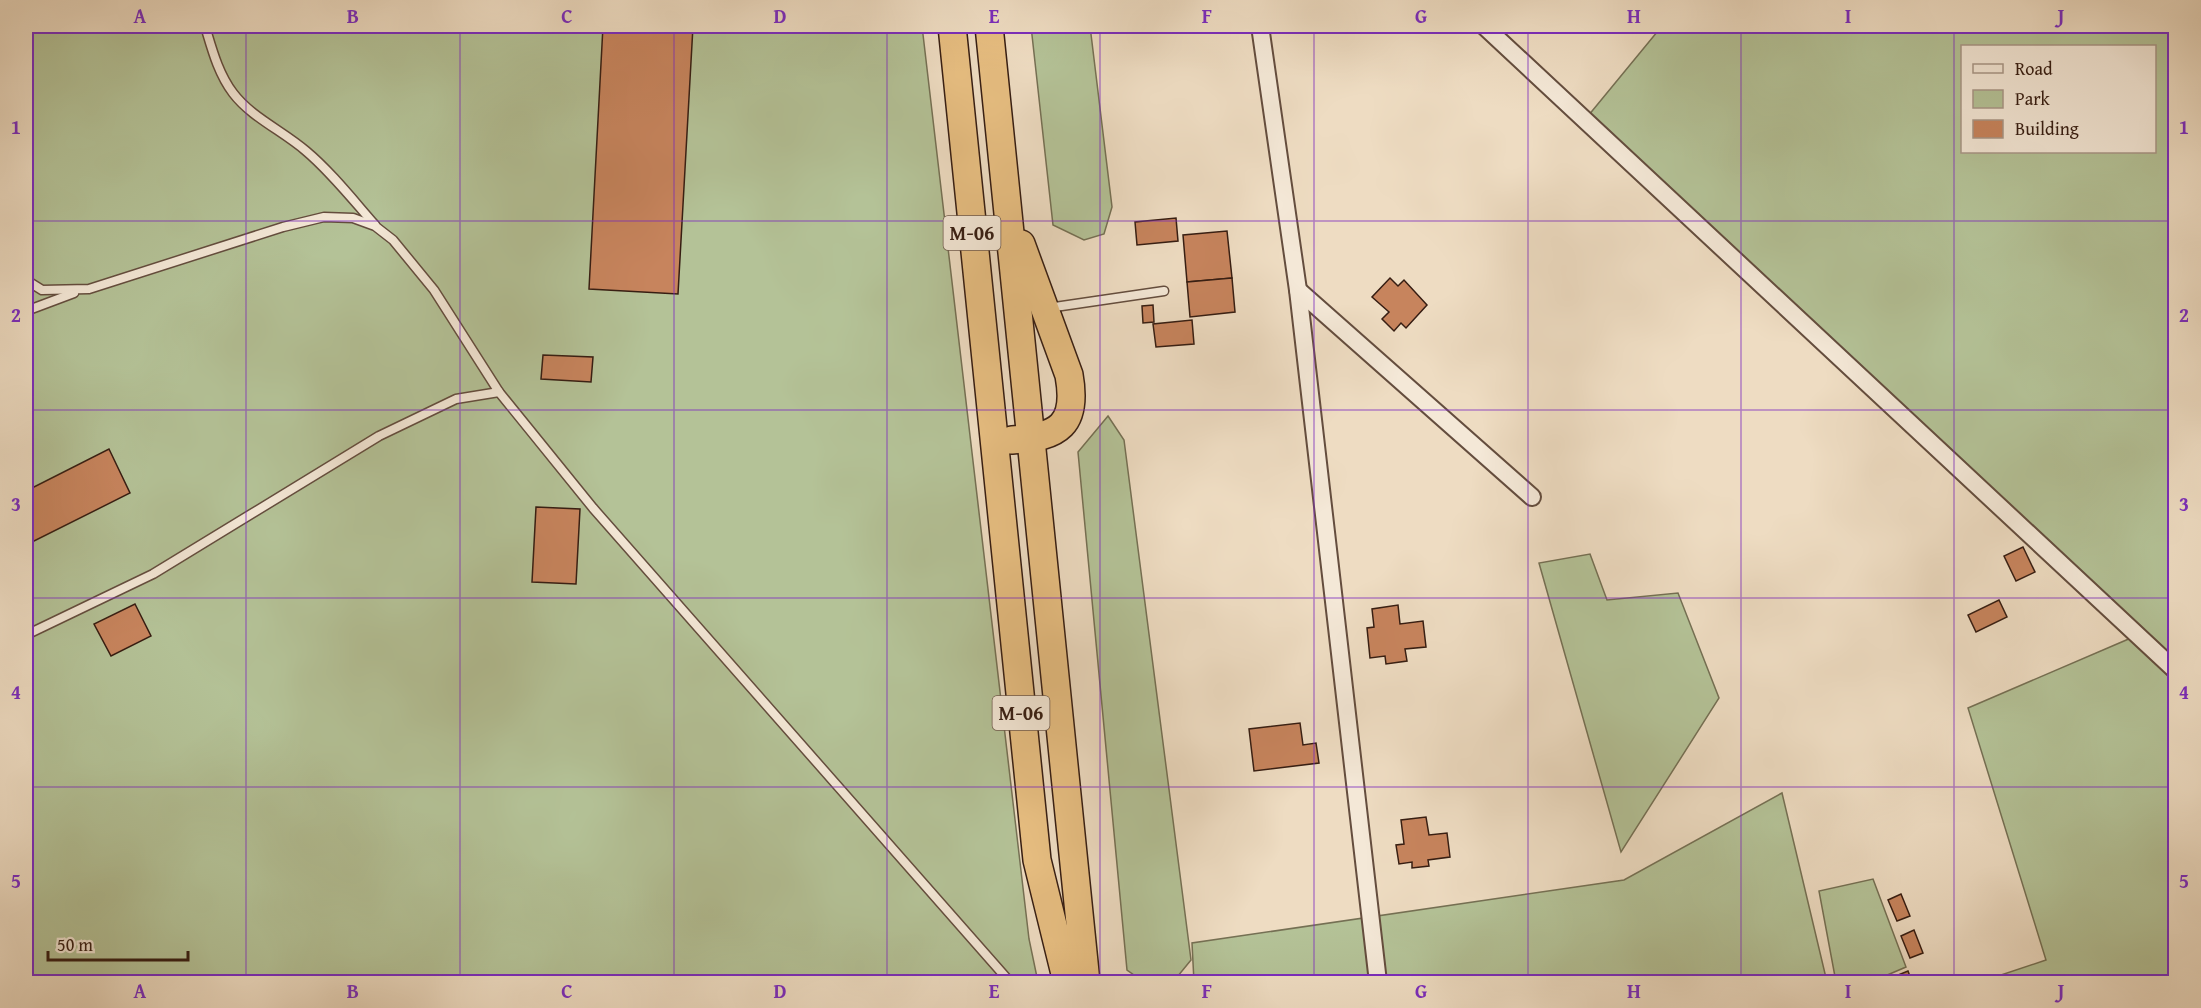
<svg xmlns="http://www.w3.org/2000/svg" width="2201" height="1008" font-family="'Gentium Book Plus',serif">
  <style>
    .green { fill: #b4c297; stroke: #757054; stroke-width: 1.5; fill-rule: evenodd }
    .building { fill: #c7845d; stroke: #361d12; stroke-width: 1.5 }
    .lines { fill: none; stroke-linecap: round; stroke-linejoin: round }
    .service-casing { stroke: #644d3e; stroke-width: 11 }
    .minor-casing { stroke: #644d3e; stroke-width: 20 }
    .trunk-casing { stroke: #361d12; stroke-width: 30 }
    .service { stroke: #f4e8d7; stroke-width: 8 }
    .minor { stroke: #f4e8d7; stroke-width: 16 }
    .trunk { stroke: #e7be81; stroke-width: 27 }
    .grid { fill: none; stroke: #7b2cbf; stroke-width: 1.5; stroke-opacity: 0.55 }
    .labels { text-anchor: middle; stroke-width: 4.5; stroke-linejoin: round; paint-order: stroke }
    .shield { fill: #f4e8d7; stroke: #6f5a4d; stroke-width: 1.5 }
    .shield-label { font-size: 20px; font-weight: bold; fill: #361d12 }
    .neatline { fill: none; stroke: #7b2cbf; stroke-width: 2 }
    .grid-label { font-size: 20px; text-anchor: middle; font-weight: bold; fill: #7b2cbf }
  </style>
  <rect width="100%" height="100%" fill="#eedcc2"/>
  <filter id="stains"><feTurbulence type="fractalNoise" baseFrequency=".00333" numOctaves="4"/><feColorMatrix values="0 0 0 0 .2 0 0 0 0 .09 0 0 0 0 .02 0 0 0 .5 -.17"/></filter>
  <radialGradient id="worn" r=".72"><stop offset=".6" stop-color="#630" stop-opacity="0"/><stop offset="1" stop-color="#630" stop-opacity=".3"/></radialGradient>
  <g class="green">
    <path d="M26 26H922L1029 939 1038 982H26Z"/>
    <path d="M1031 26H1090L1112 207 1104 234 1084 240 1053 225Z"/>
    <path d="M1662 26H2175V665L1588 116ZM1962 46H2154V152H1962Z"/>
    <path d="M1108 416 1124 440 1191 960 1173 982H1144L1127 970 1078 452Z"/>
    <path d="M1590 554 1607 600 1678 593 1719 698 1621 852 1539 563Z"/>
    <path d="M2131 638 2175 680V982H1980L2046 960 1968 708Z"/>
    <path d="M1782 793 1827 982H1194L1192 943 1624 880Z"/>
    <path d="M1873 879 1906 967 1878 979 1879 982H1836L1819 891Z"/>
  </g>
  <g class="building">
    <path d="M603 26H693L678 294 589 289Z"/>
    <path d="M1176 218 1178 241 1137 245 1135 222Z"/>
    <path d="M1227 231 1232 278 1187 282 1183 235Z"/>
    <path d="M1232 278 1235 312 1190 317 1187 282Z"/>
    <path d="M1390 278 1398 286 1404 280 1427 305 1406 328 1401 323 1394 331 1382 319 1389 312 1372 297Z"/>
    <path d="M1153 305 1154 322 1143 323 1142 306Z"/>
    <path d="M1192 320 1194 344 1156 347 1153 324Z"/>
    <path d="M543 355 593 357 591 382 541 379Z"/>
    <path d="M109 449 130 493 26 545V491Z"/>
    <path d="M536 507 580 509 576 584 532 582Z"/>
    <path d="M2023 547 2035 572 2016 581 2004 556Z"/>
    <path d="M1999 600 2007 617 1976 632 1968 615Z"/>
    <path d="M135 604 151 636 111 656 94 624Z"/>
    <path d="M1398 605 1400 624 1423 621 1426 647 1405 649 1407 661 1386 664 1385 656 1370 658 1367 628 1374 627 1372 609Z"/>
    <path d="M1300 723 1303 745 1316 743 1319 763 1254 771 1249 729Z"/>
    <path d="M1426 817 1429 835 1447 833 1450 857 1428 860 1429 866 1412 868V862L1399 864 1396 845 1404 844 1401 820Z"/>
    <path d="M1901 894 1910 916 1897 921 1888 900Z"/>
    <path d="M1914 930 1923 953 1910 958 1901 936Z"/>
    <path d="M1908 971 1912 982H1887L1886 980Z"/>
  </g>
  <g class="lines">
    <defs>
      <g id="service">
        <path d="M205 26C212 49 218 73 233 93 251 117 283 131 306 151 331 172 353 200 375 225"/>
        <path d="M26 280 42 290 89 289 283 227 324 217 353 218 375 226 393 240 434 290 499 392 593 508 1010 982"/>
        <path d="M1048 308 1164 291"/>
        <path d="M26 311 74 293"/>
        <path d="M26 635 153 574 379 436 456 399 499 392"/>
      </g>
      <g id="minor">
        <path d="M1260 26 1298 290 1378 982"/>
        <path d="M1484 26 2176 671"/>
        <path d="M1298 290 1532 497"/>
      </g>
      <g id="trunk">
        <path d="M952 26 1037 860 1067 982"/>
        <path d="M989 26 1086 982"/>
        <path d="M1012 440C1059 437 1078 425 1069 375L1021 244"/>
      </g>
    </defs>
    <use href="#service" class="service-casing"/>
    <use href="#minor" class="minor-casing"/>
    <use href="#trunk" class="trunk-casing"/>
    <use href="#service" class="service"/>
    <use href="#minor" class="minor"/>
    <use href="#trunk" class="trunk"/>
  </g>
  <path class="grid" d="M246 26V982M460 26V982M674 26V982M887 26V982M1100 26V982M1314 26V982M1528 26V982M1741 26V982M1954 26V982M26 221H2176M26 410H2176M26 598H2176M26 787H2176"/>
  <g class="labels">
    <g class="shield">
      <rect x="943.5" y="216" width="57" height="34" rx="4.5"/>
      <rect x="992.5" y="696" width="57" height="34" rx="4.5"/>
    </g>
    <g class="shield-label">
      <text x="972" y="240">М-06</text>
      <text x="1021" y="720">М-06</text>
    </g>
  </g>
  <rect width="2201" height="1008" fill="none" stroke="#eedcc2" stroke-width="66"/>
  <rect x="1961" y="45" width="195" height="108" fill="#f4e8d7" stroke="#a89788" stroke-width="1.5"/>
  <rect x="1973" y="64" width="30" height="9" fill="#f4e8d7" stroke="#a89788" stroke-width="1.5"/>
  <text x="2015" y="75" font-size="18" fill="#361d12">Road</text>
  <rect x="1973" y="90" width="30" height="18" fill="#b4c297" stroke="#a89788" stroke-width="1.5"/>
  <text x="2015" y="105" font-size="18" fill="#361d12">Park</text>
  <rect x="1973" y="120" width="30" height="18" fill="#c7845d" stroke="#a89788" stroke-width="1.5"/>
  <text x="2015" y="135" font-size="18" fill="#361d12">Building</text>
  <path d="M48 951v9h140v-9" fill="none" stroke="#361d12" stroke-width="3"/>
  <text x="57" y="951" font-size="18" fill="#361d12" stroke="#f4e8d7" stroke-width="4.5" paint-order="stroke">50 m</text>
  <rect x="33" y="33" width="2135" height="942" class="neatline"/>
  <g class="grid-label">
    <text x="140" y="23">A</text>
    <text x="353" y="23">B</text>
    <text x="567" y="23">C</text>
    <text x="780" y="23">D</text>
    <text x="994" y="23">E</text>
    <text x="1207" y="23">F</text>
    <text x="1421" y="23">G</text>
    <text x="1634" y="23">H</text>
    <text x="1848" y="23">I</text>
    <text x="2061" y="23">J</text>
    <text x="16" y="134">1</text>
    <text x="2184" y="134">1</text>
    <text x="16" y="322">2</text>
    <text x="2184" y="322">2</text>
    <text x="16" y="511">3</text>
    <text x="2184" y="511">3</text>
    <text x="16" y="699">4</text>
    <text x="2184" y="699">4</text>
    <text x="16" y="888">5</text>
    <text x="2184" y="888">5</text>
    <text x="140" y="998">A</text>
    <text x="353" y="998">B</text>
    <text x="567" y="998">C</text>
    <text x="780" y="998">D</text>
    <text x="994" y="998">E</text>
    <text x="1207" y="998">F</text>
    <text x="1421" y="998">G</text>
    <text x="1634" y="998">H</text>
    <text x="1848" y="998">I</text>
    <text x="2061" y="998">J</text>
  </g>
  <rect width="100%" height="100%" filter="url(#stains)"/>
  <rect width="100%" height="100%" fill="url(#worn)"/>
</svg>
